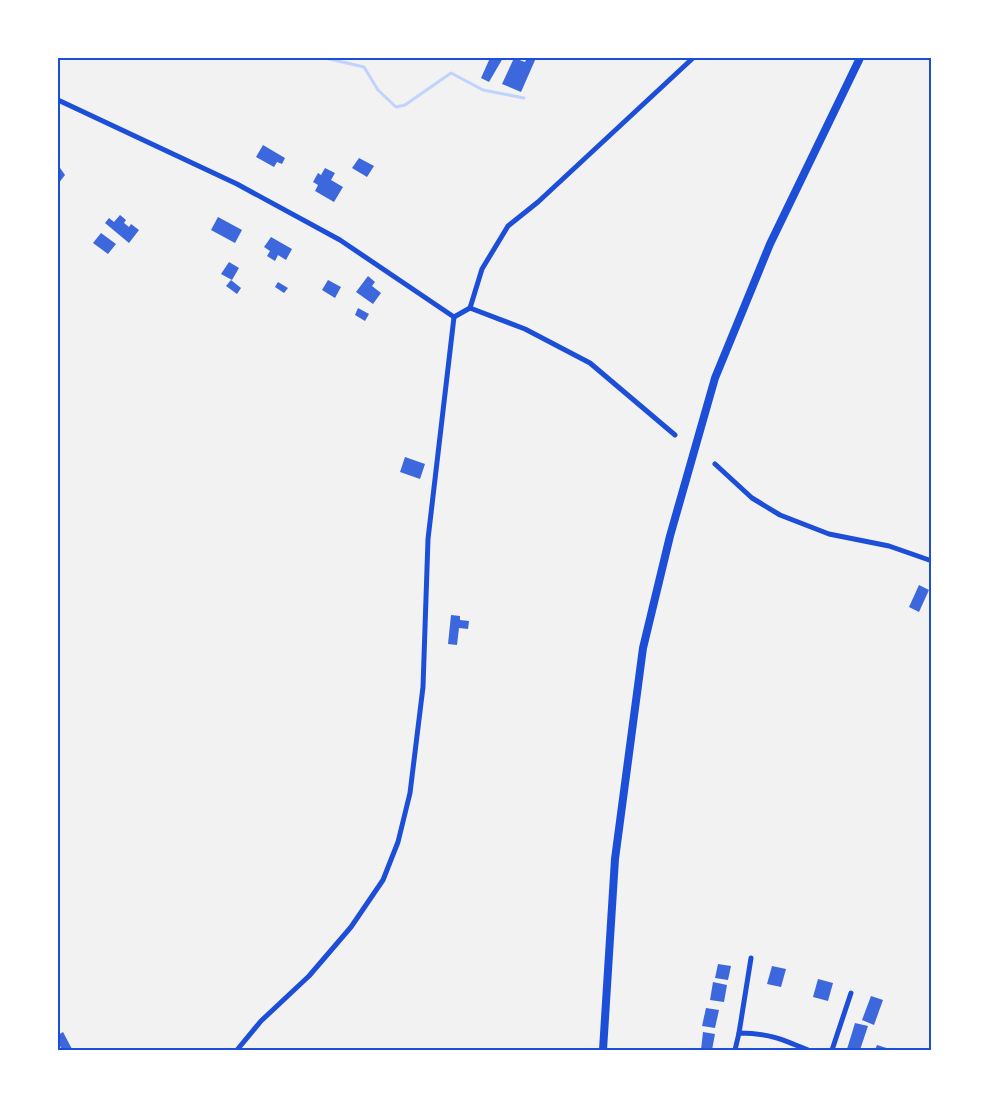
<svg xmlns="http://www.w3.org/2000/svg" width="989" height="1108" font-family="'Fira Sans Condensed',sans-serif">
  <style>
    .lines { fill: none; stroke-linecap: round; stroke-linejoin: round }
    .stream { stroke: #bfd3fe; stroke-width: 3 }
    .building { fill: #3d67dc }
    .minor { stroke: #1d4ed8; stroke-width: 5 }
    .secondary { stroke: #1d4ed8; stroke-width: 8 }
    .neatline { fill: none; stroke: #1d4ed8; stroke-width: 2 }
  </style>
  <rect width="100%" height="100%" fill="#f2f2f2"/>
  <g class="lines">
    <path class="stream" d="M325 58 364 67 378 90 396 107 405 105 451 73 483 90 524 98"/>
  </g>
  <g class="building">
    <path d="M490 58H503L489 82 481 78Z"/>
    <path d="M514 58 525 62 527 58H536L521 92 502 84Z"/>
    <path d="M263 145 285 158 282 164 277 162 274 167 256 157Z"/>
    <path d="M359 158 374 166 367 177 352 168Z"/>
    <path d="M58 165 65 175 58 184Z"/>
    <path d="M325 168 335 173 331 180 343 187 334 202 315 191 318 185 313 182 318 173 321 175Z"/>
    <path d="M120 215 126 220 124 223 129 227 131 224 139 230 129 243 105 223 109 218 114 222Z"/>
    <path d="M218 217 242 230 235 243 211 230Z"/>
    <path d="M101 233 116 244 108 254 93 243Z"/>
    <path d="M271 237 292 249 286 260 278 255 275 261 267 256 270 251 264 247Z"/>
    <path d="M229 262 239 268 232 280 221 274Z"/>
    <path d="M368 276 375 282 372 286 381 293 373 304 356 292Z"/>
    <path d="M231 280 241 288 237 294 226 286Z"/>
    <path d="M328 280 341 287 335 298 322 290Z"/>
    <path d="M278 282 288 288 284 293 275 287Z"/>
    <path d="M358 308 369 314 365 321 355 315Z"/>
    <path d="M405 457 425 464 420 479 400 472Z"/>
    <path d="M919 585 929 590 919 612 909 607Z"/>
    <path d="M451 615 460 616V620L469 621 468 629 459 628 457 645 448 644Z"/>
    <path d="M718 964 731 966 728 980 715 978Z"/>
    <path d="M772 966 786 969 781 987 767 984Z"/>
    <path d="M818 979 833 983 828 1001 813 997Z"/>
    <path d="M713 982 727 985 724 1002 710 1000Z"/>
    <path d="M871 996 883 1000 874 1025 862 1020Z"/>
    <path d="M706 1008 719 1010 715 1028 702 1026Z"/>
    <path d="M855 1023 868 1026 860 1050 847 1049Z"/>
    <path d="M63 1032 72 1049 68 1050H62L60 1046 58 1048V1035Z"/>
    <path d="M703 1032 715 1034 712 1050H701Z"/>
    <path d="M877 1045 893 1050H875Z"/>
  </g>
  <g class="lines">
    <g class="minor">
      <path d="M58 100 237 184 340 240 454 317 470 308 525 329 590 363 675 435"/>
      <path d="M470 308 482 269 508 226 538 202 693 58"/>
      <path d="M715 464 752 498 780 515 829 534 889 546 932 561"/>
      <path d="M739 1033 751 958"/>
      <path d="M237 1050 261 1021 309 976 351 927 383 880 398 842 410 793 423 687 428 539 454 317"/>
      <path d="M735 1050 739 1033C768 1033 782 1039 808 1050"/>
      <path d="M832 1050 851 993"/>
    </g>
    <path class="secondary" d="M603 1050 615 859 643 648 670 536 715 378 770 244 860 58"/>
  </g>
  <rect width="989" height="1108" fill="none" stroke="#ffffff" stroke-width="118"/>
  <rect x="59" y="59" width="871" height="990" class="neatline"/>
</svg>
